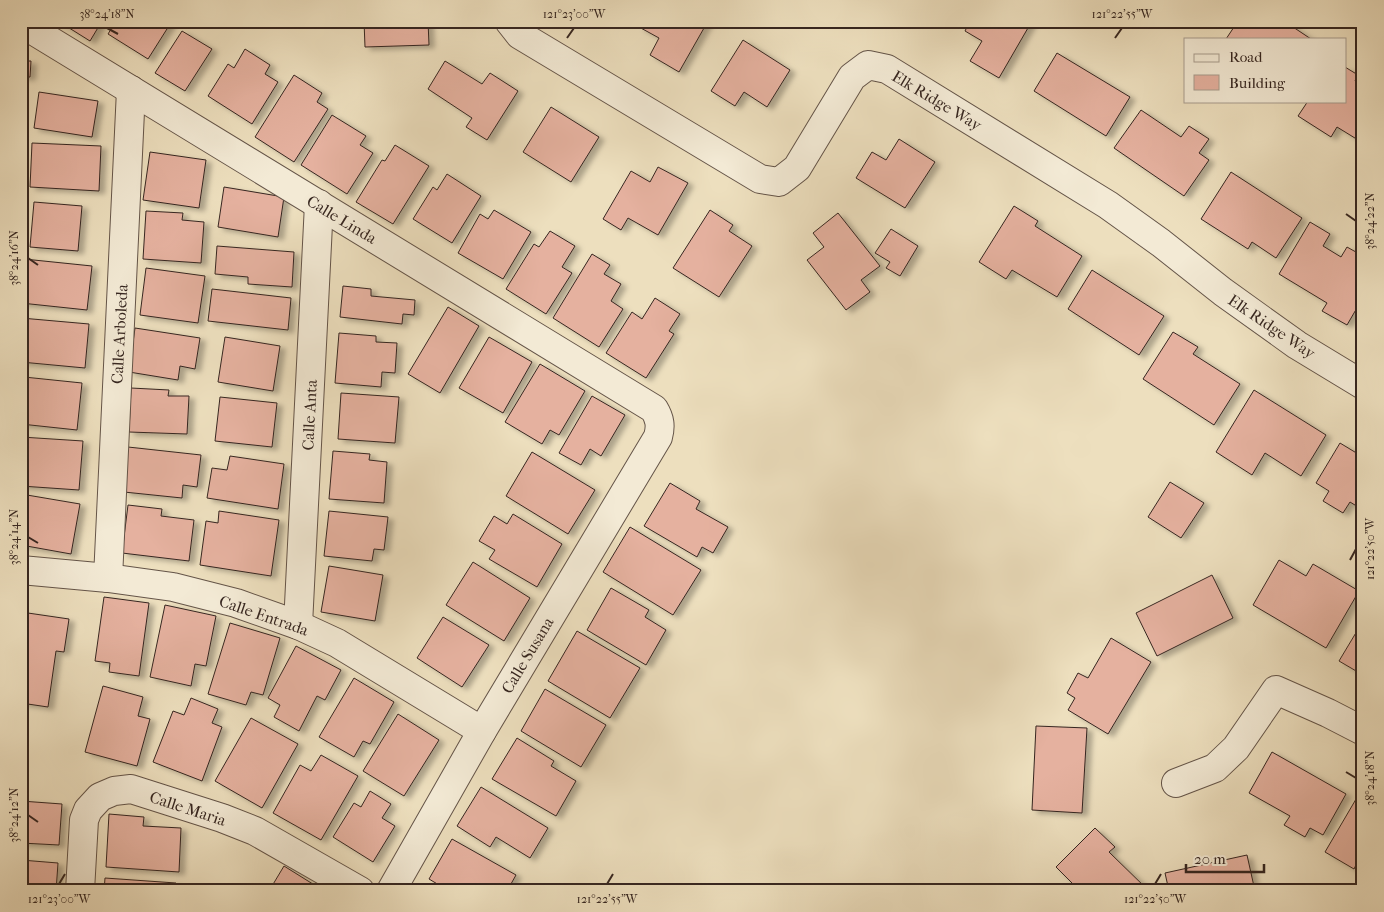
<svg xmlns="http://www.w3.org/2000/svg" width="1384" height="912" font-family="'IM FELL French Canon',serif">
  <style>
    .building { fill: #e5b19f; stroke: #362620; filter: url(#shadow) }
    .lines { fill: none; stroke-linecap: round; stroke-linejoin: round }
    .minor-casing { stroke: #645448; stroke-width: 30 }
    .minor { stroke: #f3ead5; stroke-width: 28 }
    .ticks { fill: none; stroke: #362620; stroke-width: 2 }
    .labels { text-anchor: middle; stroke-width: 4; stroke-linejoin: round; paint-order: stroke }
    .street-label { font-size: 16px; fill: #362620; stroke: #f3ead5 }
    .neatline { fill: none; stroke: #362620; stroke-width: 2 }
    .ticks-label { font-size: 12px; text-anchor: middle; fill: #362620 }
  </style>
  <defs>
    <filter id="shadow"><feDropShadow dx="5.5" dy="3" stdDeviation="2.5" flood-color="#0004"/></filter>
  </defs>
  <rect width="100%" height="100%" fill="#eddfbe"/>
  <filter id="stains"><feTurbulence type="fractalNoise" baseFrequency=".004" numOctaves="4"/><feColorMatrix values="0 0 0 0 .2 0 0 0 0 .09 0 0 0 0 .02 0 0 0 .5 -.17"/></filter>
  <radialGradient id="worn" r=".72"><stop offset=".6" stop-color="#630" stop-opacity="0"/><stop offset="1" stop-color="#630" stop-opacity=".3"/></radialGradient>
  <g class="building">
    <path d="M58 21H102L90 41Z"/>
    <path d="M116 21H172L148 59 108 34Z"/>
    <path d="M364 21H428L429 45 365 47Z"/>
    <path d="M642 21H708L679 72 650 55 659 38 639 27Z"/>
    <path d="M970 21H1032L999 78 970 61 982 41 965 31Z"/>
    <path d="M1238 21H1284L1311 39H1226Z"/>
    <path d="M182 31 212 49 185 91 155 73Z"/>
    <path d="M743 40 790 70 767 107 744 92 735 106 711 91Z"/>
    <path d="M245 49 270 65 265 74 278 82 252 124 208 96 228 64 234 68Z"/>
    <path d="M1057 53 1130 97 1106 136 1034 91Z"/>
    <path d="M21 61H31L30 77H21Z"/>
    <path d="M445 61 482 84 490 73 518 91 487 140 466 127 472 118 428 89Z"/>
    <path d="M1345 67 1358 75 1355 81 1363 86V143L1337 127 1331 137 1298 116 1308 101H1345Z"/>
    <path d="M294 75 322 93 317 102 328 109 294 162 255 137Z"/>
    <path d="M39 92 98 101 92 137 34 128Z"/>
    <path d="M551 107 599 137 571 182 523 152Z"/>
    <path d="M1141 110 1181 137 1189 126 1209 139 1199 153 1209 160 1184 196 1114 148Z"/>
    <path d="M332 115 366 136 360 145 373 153 347 194 301 165Z"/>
    <path d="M899 139 935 162 905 208 856 178 872 152 886 160Z"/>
    <path d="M32 143 101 146 99 191 30 187Z"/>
    <path d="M395 145 429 166 393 224 356 202 382 160 385 161Z"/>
    <path d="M150 152 206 160 199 208 143 200Z"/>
    <path d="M658 167 688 183 658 235 628 218 621 230 603 219 631 171 650 182Z"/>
    <path d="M1231 172 1302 218 1276 258 1252 242 1248 249 1201 219Z"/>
    <path d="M447 174 481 196 452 243 413 219 433 187 437 190Z"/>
    <path d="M224 187 284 197 278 237 218 227Z"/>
    <path d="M34 202 82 206 78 251 30 247Z"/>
    <path d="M1014 206 1038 221 1035 226 1082 256 1057 297 1012 270 1006 279 979 262Z"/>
    <path d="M494 210 531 232 503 279 458 253 480 214 488 219Z"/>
    <path d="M710 210 733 225 729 231 752 246 719 297 673 268Z"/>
    <path d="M146 211 183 213 182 220 204 222 201 263 143 259Z"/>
    <path d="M838 213 880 266 861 280 870 292 846 310 807 260 824 247 813 233Z"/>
    <path d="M1310 222 1330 234 1323 246 1341 257 1347 247 1363 256V302L1361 301 1347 325 1322 311 1327 303 1279 274Z"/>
    <path d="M891 229 918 246 900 276 886 268 890 262 875 253Z"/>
    <path d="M550 231 575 246 562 267 572 273 546 314 506 289 534 244 539 247Z"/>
    <path d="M217 246 294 252 292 287 248 284V277L215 274Z"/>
    <path d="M592 254 610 265 604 274 621 284 611 301 623 309 599 347 553 318Z"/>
    <path d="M24 259 92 266 87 310 21 303V282Z"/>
    <path d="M146 268 205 276 198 323 140 315Z"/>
    <path d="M1092 270 1164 316 1139 355 1068 309Z"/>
    <path d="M343 286 371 289V296L415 300 414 315 403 314 402 324 340 317Z"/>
    <path d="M212 289 291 298 288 330 208 321Z"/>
    <path d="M655 298 680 314 669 331 674 334 646 378 606 353 632 312 642 319Z"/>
    <path d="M448 307 479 326 440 393 408 374Z"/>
    <path d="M21 318 89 324 85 368 21 362Z"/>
    <path d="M135 328 200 338 195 369 180 366 178 380 129 372Z"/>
    <path d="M1173 332 1198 347 1193 354 1240 384 1214 425 1143 379Z"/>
    <path d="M339 333 376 336V342L397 343 395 373 382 372 381 387 335 383Z"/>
    <path d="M225 337 280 346 273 391 218 382Z"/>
    <path d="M489 337 532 362 503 413 459 388Z"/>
    <path d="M540 364 585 391 559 435 550 430 542 444 505 422Z"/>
    <path d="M24 377 82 383 77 430 21 424V400Z"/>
    <path d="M131 388 169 390 168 396H189L187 434 129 432Z"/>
    <path d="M1254 390 1326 435 1301 476 1265 453 1252 475 1216 452Z"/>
    <path d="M341 393 399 397 395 443 338 439Z"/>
    <path d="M592 396 625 415 601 456 590 449 581 465 559 453Z"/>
    <path d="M220 397 277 403 272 447 215 441Z"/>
    <path d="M21 437 83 441 79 490 21 486Z"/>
    <path d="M1340 443 1363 457V510L1350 502 1343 513 1323 501 1329 491 1316 483Z"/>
    <path d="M128 447 201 455 197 487 183 485 182 498 124 492Z"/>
    <path d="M333 451 370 454 369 460 387 462 384 503 329 499Z"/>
    <path d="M532 452 595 490 568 534 506 496Z"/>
    <path d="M230 456 284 464 278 509 207 498 212 468 227 470Z"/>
    <path d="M1170 482 1204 503 1181 538 1148 517Z"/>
    <path d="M670 483 700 501 696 509 728 527 713 553 702 547 697 557 644 526Z"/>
    <path d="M21 494 80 504 71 554 21 545Z"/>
    <path d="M128 505 162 509 161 516 194 520 189 561 122 553Z"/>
    <path d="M219 511 279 520 271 576 200 565 206 521 218 523Z"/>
    <path d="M329 511 388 517 384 550 374 549 372 561 324 556Z"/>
    <path d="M513 514 562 544 537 587 489 559 495 550 479 541 494 516 507 524Z"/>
    <path d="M630 527 701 570 673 615 603 572Z"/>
    <path d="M1279 560 1306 576 1313 564 1359 591 1326 648 1253 605Z"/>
    <path d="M473 562 530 598 504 641 446 605Z"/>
    <path d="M329 566 383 575 375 621 321 612Z"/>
    <path d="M1212 575 1233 618 1157 656 1136 613Z"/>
    <path d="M611 588 649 610 645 617 666 630 646 665 587 630Z"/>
    <path d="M104 597 149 603 139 676 109 672 110 663 95 661Z"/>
    <path d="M165 605 216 616 206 666 195 664 191 686 150 677Z"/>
    <path d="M21 612 69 619 64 652 56 651 48 707 21 703Z"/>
    <path d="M443 617 489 645 462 687 417 658Z"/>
    <path d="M1363 621V675L1339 661Z"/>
    <path d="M230 623 280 638 263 695 251 692 246 705 208 694Z"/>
    <path d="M577 631 640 668 610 718 548 681Z"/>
    <path d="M1111 638 1151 662 1108 734 1068 710 1075 698 1067 693 1078 673 1088 678Z"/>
    <path d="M296 646 341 670 325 700 317 696 299 731 274 717 280 705 268 698Z"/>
    <path d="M354 678 394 702 370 744 363 741 354 757 319 737Z"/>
    <path d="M103 686 143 697 138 716 150 719 137 766 85 752Z"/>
    <path d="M545 689 606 725 581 767 521 731Z"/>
    <path d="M191 698 218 709 212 723 222 727 202 781 153 762 173 711 184 715Z"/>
    <path d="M398 714 439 740 404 796 363 771Z"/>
    <path d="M251 718 298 744 262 808 215 781Z"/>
    <path d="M1036 726 1087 728 1082 813 1032 810Z"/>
    <path d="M517 738 554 761 551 766 576 781 556 816 492 779Z"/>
    <path d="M1272 752 1346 794 1323 835 1310 828 1305 837 1284 825 1290 816 1249 793Z"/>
    <path d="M321 755 358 776 321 840 273 813 300 765 311 771Z"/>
    <path d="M481 787 548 828 530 858 496 837 490 847 457 826Z"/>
    <path d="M370 791 391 804 382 818 395 826 373 862 333 837 354 803 361 807Z"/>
    <path d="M1359 794 1363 797V861L1359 859 1354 869 1325 852Z"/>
    <path d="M21 801 62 804 59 845 21 843Z"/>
    <path d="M109 814 144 817 143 826 181 828 179 872 106 867Z"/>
    <path d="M1095 828 1115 847 1109 852 1149 891H1080L1056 867Z"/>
    <path d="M452 839 516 875 507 891H449L429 879Z"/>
    <path d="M1247 855 1255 891H1169L1165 873Z"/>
    <path d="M21 860 58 863 56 891H21Z"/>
    <path d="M284 866 324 891H269Z"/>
    <path d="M105 878 176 883 175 891H104Z"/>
  </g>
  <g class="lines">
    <defs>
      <g id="minor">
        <path d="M509 21 520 35 760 179 779 182 797 168 852 77 868 65 887 69 1108 205 1161 243 1223 292 1297 345 1363 385"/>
        <path d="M21 23 654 409C660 419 661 426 658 437L482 731 391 891"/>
        <path d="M21 570 108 578 173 587 236 603 298 625 337 643 482 731"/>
        <path d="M108 578 131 90"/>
        <path d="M298 625 319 204"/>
        <path d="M1176 783 1215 768 1236 748 1276 690 1328 713 1363 731"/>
        <path d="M80 891 84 820 88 810 100 797 114 791 131 789 222 818 255 831 360 891"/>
      </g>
    </defs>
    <use href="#minor" class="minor-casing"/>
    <use href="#minor" class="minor"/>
  </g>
  <path class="ticks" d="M107 28 118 34M567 38 574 28M1115 38 1122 28M1346 214 1356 221M28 258 38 265M28 537 38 543M1350 560 1356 549M1346 772 1356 778M28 815 38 822M59 884 65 874M607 884 613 874M1155 884 1161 874"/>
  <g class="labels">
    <g class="street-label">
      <text transform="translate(937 100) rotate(31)" y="6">Elk Ridge Way</text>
      <text transform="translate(342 219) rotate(31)" y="6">Calle Linda</text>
      <text transform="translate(1272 326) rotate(34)" y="6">Elk Ridge Way</text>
      <text transform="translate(119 334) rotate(-87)" y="6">Calle Arboleda</text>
      <text transform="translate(309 415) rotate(-87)" y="6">Calle Anta</text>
      <text transform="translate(264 615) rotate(19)" y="6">Calle Entrada</text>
      <text transform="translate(527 655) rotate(-59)" y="6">Calle Susana</text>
      <text transform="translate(188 808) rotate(18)" y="6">Calle Maria</text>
    </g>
  </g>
  <rect width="1384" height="912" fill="none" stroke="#eddfbe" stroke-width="55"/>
  <rect x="1184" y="38" width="162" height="65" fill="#f3ead5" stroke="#a79c8d"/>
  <rect x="1194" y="54" width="25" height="8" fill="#f3ead5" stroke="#a79c8d"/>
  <text x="1229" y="62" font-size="15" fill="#362620">Road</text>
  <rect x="1194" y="75" width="25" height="15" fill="#e5b19f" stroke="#a79c8d"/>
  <text x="1229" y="88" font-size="15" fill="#362620">Building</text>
  <path d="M1186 864v8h78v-8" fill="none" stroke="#362620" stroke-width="2.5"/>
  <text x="1194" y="864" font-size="15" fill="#362620" stroke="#f3ead5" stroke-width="4" paint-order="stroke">20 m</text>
  <rect x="28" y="28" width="1328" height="856" class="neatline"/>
  <g class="ticks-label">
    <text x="107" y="18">38°24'18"N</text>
    <text x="574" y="18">121°23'00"W</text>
    <text x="1122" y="18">121°22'55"W</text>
    <text transform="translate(1370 221) rotate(-90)" y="4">38°24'22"N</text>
    <text transform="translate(14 258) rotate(-90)" y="4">38°24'16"N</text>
    <text transform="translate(14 537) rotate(-90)" y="4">38°24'14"N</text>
    <text transform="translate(1370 549) rotate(-90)" y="4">121°22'50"W</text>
    <text transform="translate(1370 778) rotate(-90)" y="4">38°24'18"N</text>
    <text transform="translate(14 815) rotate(-90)" y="4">38°24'12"N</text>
    <text x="59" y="903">121°23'00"W</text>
    <text x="607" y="903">121°22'55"W</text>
    <text x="1155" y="903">121°22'50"W</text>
  </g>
  <rect width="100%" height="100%" filter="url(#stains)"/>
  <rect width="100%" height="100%" fill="url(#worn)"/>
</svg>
